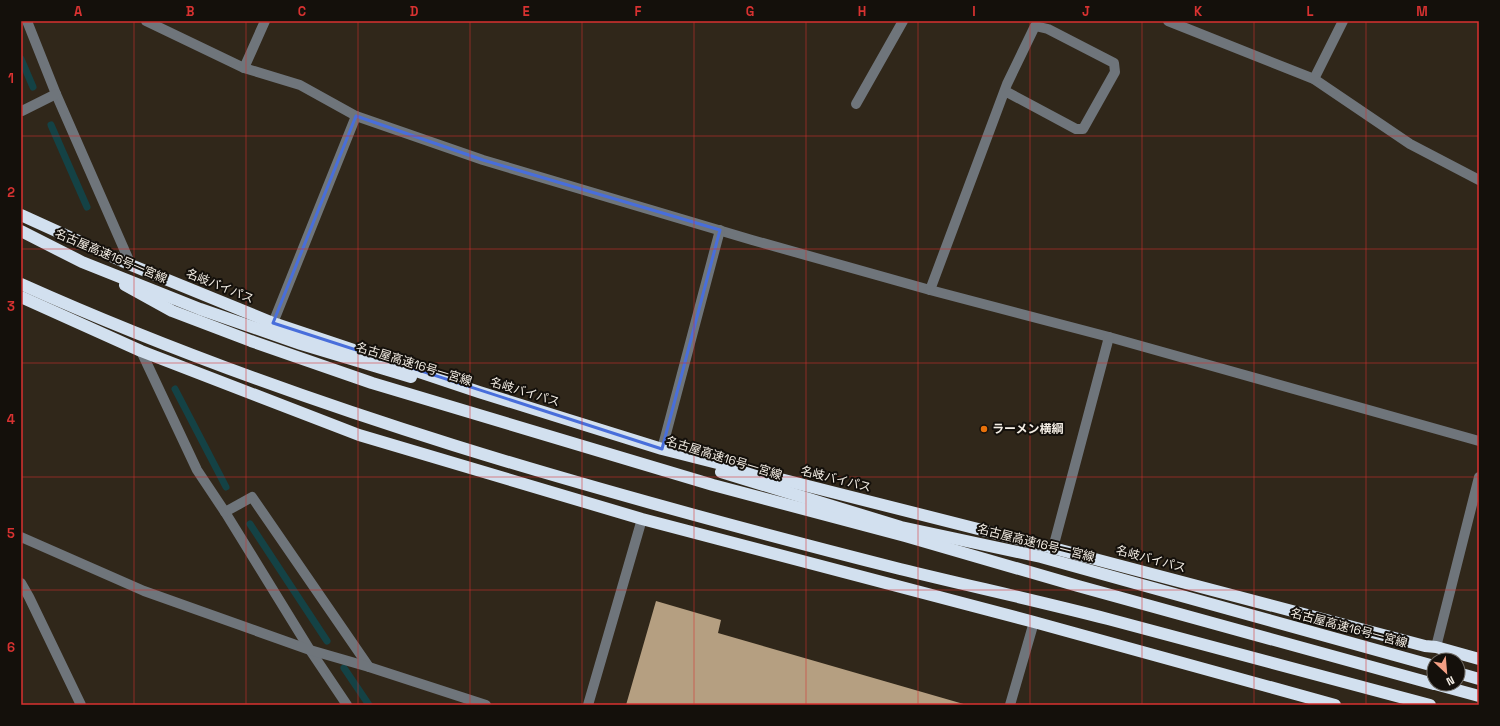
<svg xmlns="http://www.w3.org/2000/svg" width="1500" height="726" font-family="'Space Grotesk','Noto Sans JP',sans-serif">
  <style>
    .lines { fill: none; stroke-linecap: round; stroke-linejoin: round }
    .stream { stroke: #144245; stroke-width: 7 }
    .building { fill: #b59f81 }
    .minor { stroke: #6f757b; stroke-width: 10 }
    .highway { stroke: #d2e0ef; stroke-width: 12 }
    .marked { fill: none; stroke: #486edb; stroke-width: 3; stroke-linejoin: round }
    .grid { fill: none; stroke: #d83231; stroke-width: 1; stroke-opacity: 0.55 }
    .food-dot { fill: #e8710a; stroke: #14100b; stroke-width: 1.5 }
    .labels { text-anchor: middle; stroke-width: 4; stroke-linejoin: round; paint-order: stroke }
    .street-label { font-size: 12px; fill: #f4eee5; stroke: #14100b }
    .poi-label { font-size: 12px; font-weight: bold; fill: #f4eee5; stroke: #14100b; text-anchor: start }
    .neatline { fill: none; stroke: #d83231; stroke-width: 1.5 }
    .grid-label { font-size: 13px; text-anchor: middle; font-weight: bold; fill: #d83231 }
  </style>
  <rect width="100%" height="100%" fill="#30271a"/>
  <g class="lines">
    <g class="stream">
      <path d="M21 59 33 87"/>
      <path d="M51 125 87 207"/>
      <path d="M175 389 226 487"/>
      <path d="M250 524 327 641"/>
      <path d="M344 668 369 705"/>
    </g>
  </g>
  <path class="building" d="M656 601 721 620 718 633 967 705H626Z"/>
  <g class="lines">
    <g class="minor">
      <path d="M27 21 56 94 131 265"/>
      <path d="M146 21 244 68 300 85 356 116 483 160 752 240 930 290 1109 337 1479 441"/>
      <path d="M1168 21 1314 79 1410 144 1479 180"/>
      <path d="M244 68 265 21"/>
      <path d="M1314 79 1343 21"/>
      <path d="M856 104 903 21"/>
      <path d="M21 110 22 111 56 94"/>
      <path d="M930 290 1007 84 1035 26 1048 29 1114 63 1115 72 1083 129H1076L1005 91"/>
      <path d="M273 323 356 116"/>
      <path d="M141 351 197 470 225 512 310 650 347 705"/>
      <path d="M662 449 720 230"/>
      <path d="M225 512 252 497 369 667"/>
      <path d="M21 537 144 591 310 650 369 667 486 705"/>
      <path d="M1053 548 1109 337"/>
      <path d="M21 583 29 597 81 705"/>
      <path d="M1436 647 1479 477"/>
      <path d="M588 705 642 519"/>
      <path d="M1010 705 1034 622"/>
    </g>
    <g class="highway">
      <path d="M21 215 131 265 273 323 479 392 662 449 1053 548 1425 646 1436 647 1479 659"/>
      <path d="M21 231 82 262 200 309 301 344 411 377"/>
      <path d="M21 284C302 410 601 493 900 569 969 586 1039 601 1108 619 1216 647 1322 677 1430 705"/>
      <path d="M125 285 172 311 251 341 372 383 713 485 905 536 1078 586 1434 684"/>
      <path d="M21 297 141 351 359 435 642 519 1034 622 1335 705"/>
      <path d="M721 472 901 527 1041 557 1434 666"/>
      <path d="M1458 673 1479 679"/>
      <path d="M1435 684 1479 696"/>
    </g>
  </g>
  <path class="marked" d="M356 116 483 160 720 230 662 449 273 323Z"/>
  <path class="grid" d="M134 21V705M246 21V705M358 21V705M470 21V705M582 21V705M694 21V705M806 21V705M918 21V705M1030 21V705M1142 21V705M1254 21V705M1366 21V705M21 136H1479M21 249H1479M21 363H1479M21 477H1479M21 590H1479"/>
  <circle class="food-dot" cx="984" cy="429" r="4"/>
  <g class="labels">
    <g class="street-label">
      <text transform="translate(111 256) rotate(23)" y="4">名古屋高速16号一宮線</text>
      <text transform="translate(220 286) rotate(22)" y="4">名岐バイパス</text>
      <text transform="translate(414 364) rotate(17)" y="4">名古屋高速16号一宮線</text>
      <text transform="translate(525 392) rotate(17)" y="4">名岐バイパス</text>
      <text transform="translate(724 458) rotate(17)" y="4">名古屋高速16号一宮線</text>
      <text transform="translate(836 479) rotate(14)" y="4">名岐バイパス</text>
      <text transform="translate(1036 543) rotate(14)" y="4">名古屋高速16号一宮線</text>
      <text transform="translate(1151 559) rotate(15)" y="4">名岐バイパス</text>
      <text transform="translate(1349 628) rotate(15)" y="4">名古屋高速16号一宮線</text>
    </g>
    <g class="poi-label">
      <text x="992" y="433">ラーメン横綱</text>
    </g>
  </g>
  <rect width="1500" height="726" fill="none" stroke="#14100b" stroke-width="44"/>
  <g transform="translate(1446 672) rotate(154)"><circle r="19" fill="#14100b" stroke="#6e6962"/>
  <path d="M0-3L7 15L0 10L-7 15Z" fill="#f39f84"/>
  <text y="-6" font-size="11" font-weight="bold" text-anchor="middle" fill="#f4eee5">N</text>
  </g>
  <rect x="22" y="22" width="1456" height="682" class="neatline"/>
  <g class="grid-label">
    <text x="78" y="16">A</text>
    <text x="190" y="16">B</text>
    <text x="302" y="16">C</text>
    <text x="414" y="16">D</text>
    <text x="526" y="16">E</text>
    <text x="638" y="16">F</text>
    <text x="750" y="16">G</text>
    <text x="862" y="16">H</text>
    <text x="974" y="16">I</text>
    <text x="1086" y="16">J</text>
    <text x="1198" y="16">K</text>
    <text x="1310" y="16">L</text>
    <text x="1422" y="16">M</text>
    <text x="11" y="83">1</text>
    <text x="11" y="197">2</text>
    <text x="11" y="311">3</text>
    <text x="11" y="424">4</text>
    <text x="11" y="538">5</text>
    <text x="11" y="652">6</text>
  </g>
</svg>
